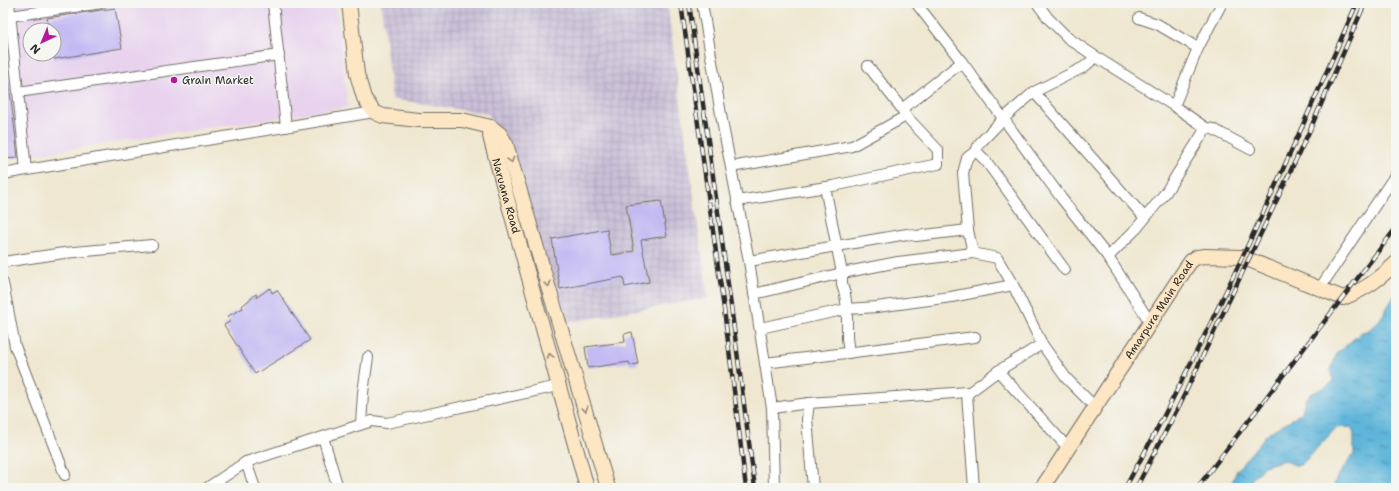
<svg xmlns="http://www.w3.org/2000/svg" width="1399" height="491" font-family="'Shantell Sans',sans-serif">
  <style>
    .built { fill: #e8d2ee; fill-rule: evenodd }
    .industrial { fill: url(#industrial-grid) }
    .water { fill: url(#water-ripples); stroke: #447082 }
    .building { fill: #c3baf3 }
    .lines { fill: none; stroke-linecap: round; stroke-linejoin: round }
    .street-casing { stroke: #706d65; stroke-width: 12 }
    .secondary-casing { stroke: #706d65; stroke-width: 16 }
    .street { stroke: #fff; stroke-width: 10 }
    .secondary { stroke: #fce6c4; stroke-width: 14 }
    .rail-casing { stroke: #2b2b2b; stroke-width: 4.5 }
    .rail { stroke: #f6f6f2; stroke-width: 3; stroke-dasharray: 9; stroke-linecap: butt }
    .oneway { stroke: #948878 }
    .poi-dot { fill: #b5179e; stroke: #f6f6f2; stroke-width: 1.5 }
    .labels { text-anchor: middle; stroke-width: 3; stroke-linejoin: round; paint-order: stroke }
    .poi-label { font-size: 11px; fill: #2b2b2b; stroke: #f6f6f2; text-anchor: start }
    .street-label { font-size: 11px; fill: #2b2b2b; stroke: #f6f6f2 }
  </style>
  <defs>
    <pattern id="industrial-grid" width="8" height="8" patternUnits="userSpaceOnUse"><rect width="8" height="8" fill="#c9bfd7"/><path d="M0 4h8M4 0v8" fill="none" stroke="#ada4b9"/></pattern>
    <pattern id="water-ripples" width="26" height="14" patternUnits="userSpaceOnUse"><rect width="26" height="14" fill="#5eb5da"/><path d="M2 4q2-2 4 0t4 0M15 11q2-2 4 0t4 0" fill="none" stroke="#4e93b1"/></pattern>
  </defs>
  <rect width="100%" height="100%" fill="#f6f6f2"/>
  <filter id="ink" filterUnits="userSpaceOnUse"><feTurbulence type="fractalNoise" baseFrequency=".025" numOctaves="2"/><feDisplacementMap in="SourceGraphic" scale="8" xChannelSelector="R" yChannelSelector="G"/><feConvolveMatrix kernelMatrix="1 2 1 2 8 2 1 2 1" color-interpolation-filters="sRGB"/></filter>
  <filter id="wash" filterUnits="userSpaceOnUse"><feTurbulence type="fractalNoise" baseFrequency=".012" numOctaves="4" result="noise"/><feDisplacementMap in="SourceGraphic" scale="16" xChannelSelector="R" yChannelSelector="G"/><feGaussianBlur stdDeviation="0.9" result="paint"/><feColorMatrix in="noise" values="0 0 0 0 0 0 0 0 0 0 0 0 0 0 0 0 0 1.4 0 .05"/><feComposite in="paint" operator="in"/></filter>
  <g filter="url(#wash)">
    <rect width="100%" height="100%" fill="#efe7d0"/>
    <path class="built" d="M3 3H336L348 107 3 159ZM30 30H54V54H30Z"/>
    <path class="industrial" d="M381 3H667L708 298 569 322 488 114 392 99Z"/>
    <path class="water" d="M1396 294V488H1333L1337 477 1354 454V435L1353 430 1350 427 1336 428 1302 464 1297 466 1284 460 1264 466 1245 487 1231 485 1237 470 1267 434 1302 413C1303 408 1304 402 1307 398 1314 389 1328 390 1333 380L1331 370 1337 353 1362 332C1379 330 1386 306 1396 294Z"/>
    <g id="blocks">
      <g class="building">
        <path d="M115 8 122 48 54 59V30H49L47 18Z"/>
        <path d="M3 82H9L18 158 3 159Z"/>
        <path d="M661 201 667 236 641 240 649 282 625 287 623 277 560 289 552 239 607 229 611 254H613V255L634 251 626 205Z"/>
        <path d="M270 288 272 293 277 290 310 340 255 374 224 325 231 321 228 316 243 308 242 306 256 294 257 297Z"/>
        <path d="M632 332 638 364 630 365 629 362 588 368 585 347 625 342 624 334Z"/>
      </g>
    </g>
  </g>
  <g filter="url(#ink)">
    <use href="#blocks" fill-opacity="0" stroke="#706d65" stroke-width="1"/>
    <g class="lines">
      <defs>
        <g id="street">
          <path d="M9 3 26 170"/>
          <path d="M273 3 286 127"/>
          <path d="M702 3 723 126 749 261 772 408 774 488"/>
          <path d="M916 3 962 62 1062 199 1108 257 1150 322"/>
          <path d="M1037 3 1048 18 1068 38 1096 57 1174 106 1206 128 1213 129 1250 149"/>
          <path d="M10 16 102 3"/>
          <path d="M1139 18 1157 24 1198 48"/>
          <path d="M868 66 902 109"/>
          <path d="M18 92 279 55"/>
          <path d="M1034 92 1145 218"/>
          <path d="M1174 106 1198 48 1222 3"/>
          <path d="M976 151 986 161 1065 270"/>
          <path d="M731 167 852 146 906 116"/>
          <path d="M3 174 374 112"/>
          <path d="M825 187 842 273V285L845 294 847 309V338L849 353"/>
          <path d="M737 201 833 186 938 164V150L906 116 902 109 962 62"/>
          <path d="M1108 257 1137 228 1166 192 1206 128"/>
          <path d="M749 261 907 234 916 236 968 230"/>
          <path d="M3 262 64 253 152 245"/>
          <path d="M3 283 15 346 65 475"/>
          <path d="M1320 288 1396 174"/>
          <path d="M754 294 842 273 898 262 973 253"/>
          <path d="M760 328 847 309 877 307 951 297 1013 285"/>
          <path d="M765 363 975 337"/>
          <path d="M998 371 1068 448"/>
          <path d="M809 403 807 419 813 488"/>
          <path d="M1095 407 1066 378 1042 344 1013 285 997 258 973 253 968 230 963 173 967 158 976 151 979 144 1004 118 1034 92 1084 67 1096 57"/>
          <path d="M772 408 809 403 968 392"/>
          <path d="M361 424 363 393 368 357"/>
          <path d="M323 437 338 488"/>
          <path d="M246 462 255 488"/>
          <path d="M207 488 246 462 372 421 387 423 558 386"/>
          <path d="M974 488 967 394 998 371 1042 344"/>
        </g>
        <g id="secondary">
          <path d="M349 3 357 74 364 98 374 112 383 116 418 120H462L491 127 500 134 506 144 608 488"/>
          <path id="s1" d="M491 127 490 136 492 144 587 488"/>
          <path id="s2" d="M1042 488 1186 268 1191 261 1197 257 1205 256 1242 257 1343 298C1366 289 1378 280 1396 263"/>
        </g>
      </defs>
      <use href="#street" class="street-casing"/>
      <use href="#secondary" class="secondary-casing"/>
      <use href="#street" class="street"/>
      <use href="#secondary" class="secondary"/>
      <defs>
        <g id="rail">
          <path d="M681 3 724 309 746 488"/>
          <path d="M689 3 731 306 755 488"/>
          <path d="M1125 488C1141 459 1157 430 1172 400 1239 270 1298 137 1357 3"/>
          <path d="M1136 488 1179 406 1309 132 1365 3"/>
          <path d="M1197 488 1396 228"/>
        </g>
      </defs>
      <use href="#rail" class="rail-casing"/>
      <use href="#rail" class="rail"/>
    </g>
    <defs><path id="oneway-chevron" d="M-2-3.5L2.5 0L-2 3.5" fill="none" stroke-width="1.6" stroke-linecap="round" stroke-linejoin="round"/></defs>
    <g class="oneway">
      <use href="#oneway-chevron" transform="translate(511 160) rotate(74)"/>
      <use href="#oneway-chevron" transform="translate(548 284) rotate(74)"/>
      <use href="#oneway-chevron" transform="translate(550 356) rotate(-105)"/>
      <use href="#oneway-chevron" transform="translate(585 409) rotate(74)"/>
    </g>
  </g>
  <circle class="poi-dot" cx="174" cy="80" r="4"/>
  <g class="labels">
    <g class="poi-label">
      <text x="182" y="84">Grain Market</text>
    </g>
    <g class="street-label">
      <text dy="4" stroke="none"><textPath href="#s1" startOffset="71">Naruana Road</textPath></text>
      <text dy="4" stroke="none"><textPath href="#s2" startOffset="213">Amarpura Main Road</textPath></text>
    </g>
  </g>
  <rect width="1399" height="491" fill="none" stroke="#f6f6f2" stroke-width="16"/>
  <g transform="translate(42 42) rotate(224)"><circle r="19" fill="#f6f6f2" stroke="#a5a5a2"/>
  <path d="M0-3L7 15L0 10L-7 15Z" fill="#b5179e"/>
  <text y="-6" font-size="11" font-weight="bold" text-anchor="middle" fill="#2b2b2b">N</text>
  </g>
</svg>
